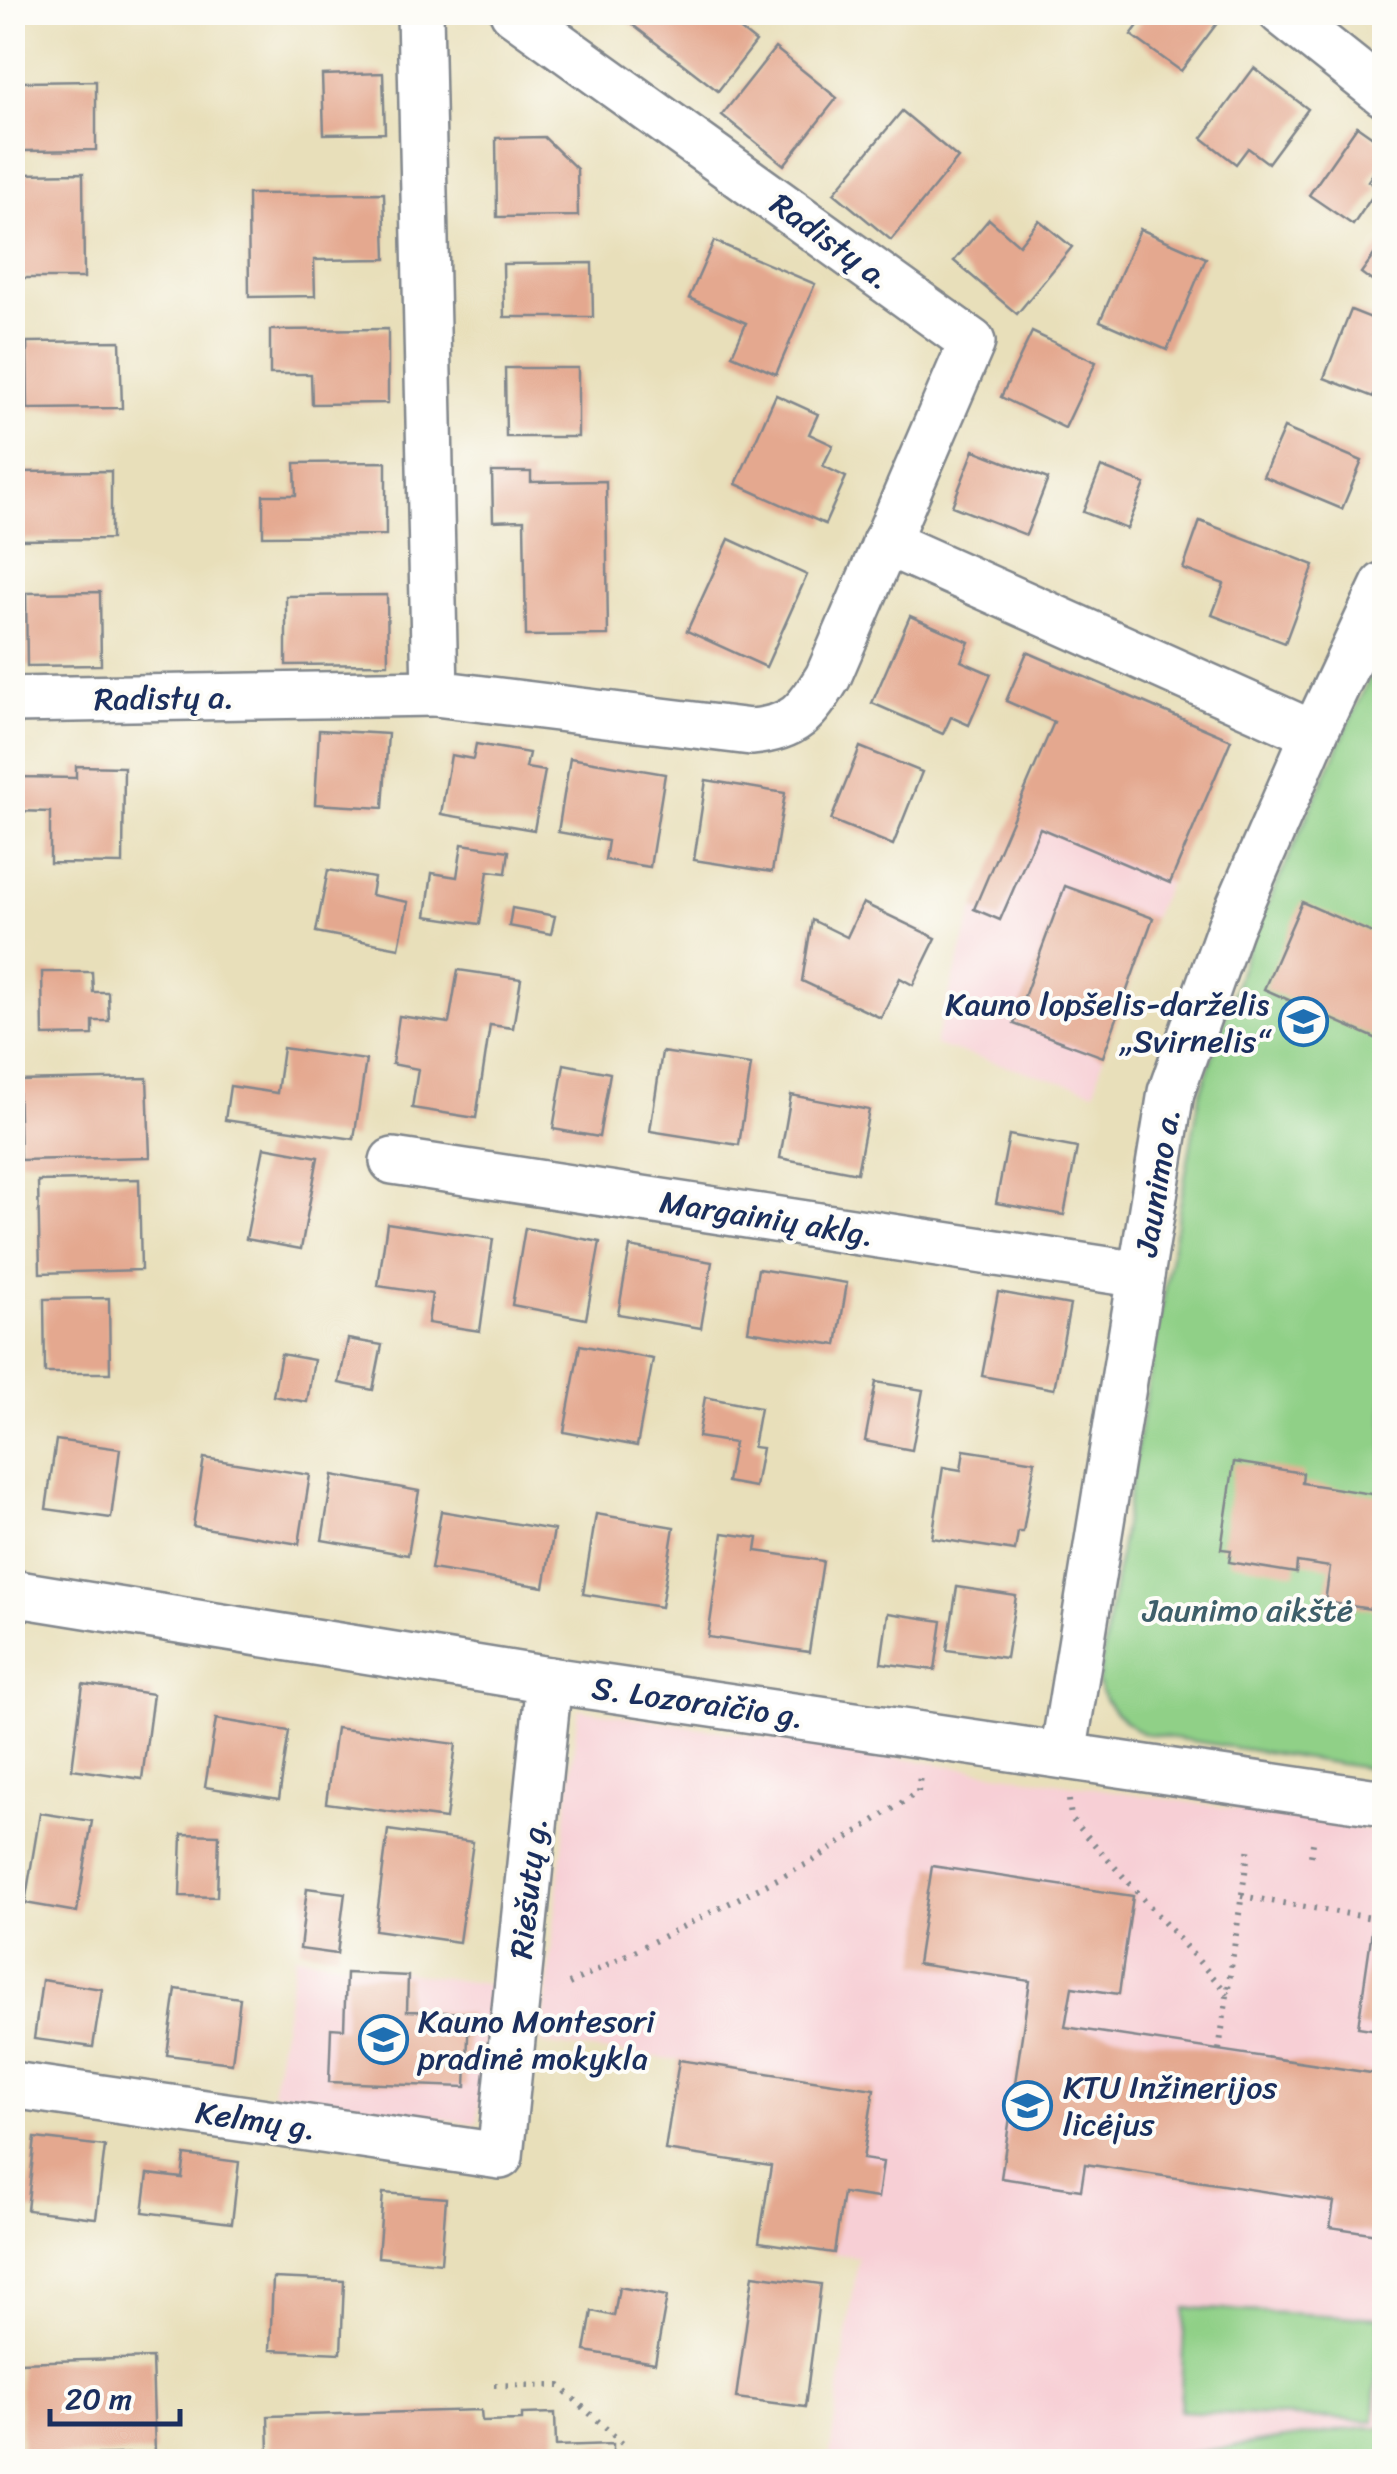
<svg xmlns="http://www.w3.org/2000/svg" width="1397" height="2474" font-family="Sriracha,sans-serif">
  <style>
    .built { fill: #f7cfd5 }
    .green { fill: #90d087; stroke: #568072; stroke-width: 2.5 }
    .building { fill: #e4a88f }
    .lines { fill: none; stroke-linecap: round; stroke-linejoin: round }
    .minor-casing { stroke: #82878c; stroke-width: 50 }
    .path { stroke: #82878c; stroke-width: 6; stroke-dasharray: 2.5 8; stroke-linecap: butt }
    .minor { stroke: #fff; stroke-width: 45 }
    .labels { text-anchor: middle; stroke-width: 8; stroke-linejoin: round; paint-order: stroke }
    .street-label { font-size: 32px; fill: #1b2f5e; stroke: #fdfcf7 }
    .poi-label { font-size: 32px; fill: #1b2f5e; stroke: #fdfcf7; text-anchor: start }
    .park-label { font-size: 32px; fill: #3e5f6a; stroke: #fdfcf7 }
  </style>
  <rect width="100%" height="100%" fill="#fdfcf7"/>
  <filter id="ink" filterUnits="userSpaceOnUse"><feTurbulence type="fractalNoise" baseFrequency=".01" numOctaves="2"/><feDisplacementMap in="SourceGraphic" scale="20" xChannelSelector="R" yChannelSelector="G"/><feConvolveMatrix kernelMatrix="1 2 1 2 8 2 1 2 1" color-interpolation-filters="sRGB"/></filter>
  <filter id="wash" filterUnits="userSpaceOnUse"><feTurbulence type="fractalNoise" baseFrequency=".0048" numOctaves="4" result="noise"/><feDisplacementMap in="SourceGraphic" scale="40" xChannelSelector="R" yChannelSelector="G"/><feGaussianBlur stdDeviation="2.25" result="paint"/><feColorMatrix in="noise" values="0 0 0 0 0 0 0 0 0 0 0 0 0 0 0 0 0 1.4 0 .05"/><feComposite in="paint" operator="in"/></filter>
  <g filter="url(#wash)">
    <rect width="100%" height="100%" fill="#e8dfba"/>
    <g class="built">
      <path d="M1027 652 1231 740 1153 918 1103 1057 1095 1091 934 1045 974 909 1054 722 1006 701Z"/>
      <path d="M578 1709 1384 1832V2461H829L858 2257 759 2242 770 2166 665 2150 679 2060 541 2044Z"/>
      <path d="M295 1955 490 1985 477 2124 272 2093Z"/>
    </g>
    <g class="green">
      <path d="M1384 645V1771L1142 1733C1120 1719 1106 1708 1098 1683L1142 1417 1200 1094 1247 950Z"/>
      <path d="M1185 2308 1380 2318 1374 2421 1180 2411Z"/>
      <path d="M1364 2427 1384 2428V2461H1138Z"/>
    </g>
    <g id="blocks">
      <g class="building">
        <path d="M630 12H718L756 42 718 91 625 19Z"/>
        <path d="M1148 12H1205L1218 22 1181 71 1131 35Z"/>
        <path d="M775 48 837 98 784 165 722 115Z"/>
        <path d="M1254 68 1308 109 1268 163 1248 148 1236 164 1202 138Z"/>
        <path d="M383 73 385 133 324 134 322 75Z"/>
        <path d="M96 81V150L23 151 22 82Z"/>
        <path d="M902 111 958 158 891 240 834 193Z"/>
        <path d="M1357 126 1384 145V157L1368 181 1378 188 1353 225 1309 195Z"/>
        <path d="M544 137 577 169 578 216 497 217 496 138Z"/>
        <path d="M83 173 84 278H20L19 174Z"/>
        <path d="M384 193 386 259 314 260 315 296 249 297 248 194Z"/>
        <path d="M989 219 1019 245 1039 220 1072 247 1017 314 954 261Z"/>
        <path d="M1140 229 1206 258 1167 350 1100 321Z"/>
        <path d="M714 241 815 284 776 374 732 355 746 323 689 298Z"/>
        <path d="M1384 241V290L1361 273Z"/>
        <path d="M592 263 593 317H504L503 264Z"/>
        <path d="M1351 310 1384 323V368L1373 397 1324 378Z"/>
        <path d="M388 329V403L312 404 311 374H270V330Z"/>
        <path d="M1032 332 1096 362 1065 428 1001 397Z"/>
        <path d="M120 341 122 408 28 409 27 342Z"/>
        <path d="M505 368H578V437H506Z"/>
        <path d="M776 395 818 414 809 434 833 445 823 466 846 477 825 524 736 484Z"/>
        <path d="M1284 428 1362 461 1342 509 1263 476Z"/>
        <path d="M974 450 1048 479 1026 535 952 506Z"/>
        <path d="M386 462V535L263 536V495H296L295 463Z"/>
        <path d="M1101 467 1145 484 1127 529 1083 512Z"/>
        <path d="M111 471V539L18 540 17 472Z"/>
        <path d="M492 472H531V482L606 481 608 635 526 636 524 520 493 521Z"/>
        <path d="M1200 521 1314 565 1285 643 1212 615 1224 584 1183 569Z"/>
        <path d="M729 539 807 575 766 667 687 631Z"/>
        <path d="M100 592 101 665 27 666 26 593Z"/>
        <path d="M387 595 388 664 286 665V596Z"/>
        <path d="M910 616 969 642 961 661 991 674 969 725 951 717 943 734 872 703Z"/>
        <path d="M1027 652 1231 740 1170 883 1040 828 1000 920 974 909 1054 722 1006 701Z"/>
        <path d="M319 730 388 734 383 808 315 804Z"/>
        <path d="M476 744 529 753 526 768 545 771 534 830 441 814 451 755 473 759Z"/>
        <path d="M860 747 922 772 893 845 831 820Z"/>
        <path d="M570 758 665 774 650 867 605 860 608 841 558 832Z"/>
        <path d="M76 766 124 767 123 864 50 863V812L19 811V777L76 778Z"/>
        <path d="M706 780 785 793 772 872 694 860Z"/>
        <path d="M462 844 509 851 506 873 488 871 480 924 426 916 432 873 457 877Z"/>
        <path d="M328 870 374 878 371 895 408 902 399 948 316 932Z"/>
        <path d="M1065 886 1153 918 1103 1057 1014 1024Z"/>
        <path d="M1302 902 1384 938V1042L1264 989Z"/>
        <path d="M863 903 936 938 913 985 900 978 881 1018 802 981 812 920 847 937Z"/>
        <path d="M512 908 555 916 551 934 509 926Z"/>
        <path d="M458 970 521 979 513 1028 490 1025 476 1118 412 1108 418 1069 392 1064 399 1016 449 1023Z"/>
        <path d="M42 972H92L93 992H108L109 1021H93V1035L43 1036Z"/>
        <path d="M283 1048 366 1060 354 1139 225 1120 230 1086 277 1093Z"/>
        <path d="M662 1052 751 1065 739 1145 650 1131Z"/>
        <path d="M564 1064 610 1073 599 1137 553 1129Z"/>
        <path d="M147 1078 150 1157 20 1160 18 1081Z"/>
        <path d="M791 1095 869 1110 857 1173 780 1158Z"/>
        <path d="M1009 1135 1077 1148 1064 1215 996 1203Z"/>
        <path d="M264 1147 318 1157 301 1249 246 1239Z"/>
        <path d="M139 1179 141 1270 40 1273 38 1181Z"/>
        <path d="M387 1223 493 1239 480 1331 428 1323 432 1294 378 1286Z"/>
        <path d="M525 1228 600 1242 586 1319 512 1305Z"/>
        <path d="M630 1247 712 1262 701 1328 618 1314Z"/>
        <path d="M758 1269 847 1283 837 1345 748 1331Z"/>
        <path d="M998 1292 1070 1305 1054 1389 982 1376Z"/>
        <path d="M109 1298 110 1373H45L44 1299Z"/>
        <path d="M348 1339 382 1345 373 1390 339 1383Z"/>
        <path d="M580 1345 653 1359 637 1446 564 1432Z"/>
        <path d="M281 1354 314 1360 307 1402 273 1396Z"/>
        <path d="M876 1382 923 1390 912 1450 865 1441Z"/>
        <path d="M705 1397 760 1408 753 1447 762 1448 755 1487 727 1482 734 1443 698 1437Z"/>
        <path d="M56 1440 120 1449 111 1518 46 1509Z"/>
        <path d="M964 1450 1035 1461 1023 1532H1018L1015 1551 932 1538 943 1467 961 1470Z"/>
        <path d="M204 1458 310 1475 299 1544 193 1526Z"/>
        <path d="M1234 1462 1303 1473 1302 1483 1384 1496V1611L1325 1602 1330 1567 1297 1562 1296 1573 1229 1562 1231 1550 1221 1549Z"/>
        <path d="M333 1475 419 1491 408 1555 322 1540Z"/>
        <path d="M441 1511 554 1530 544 1587 431 1569Z"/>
        <path d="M596 1514 674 1527 661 1607 583 1594Z"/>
        <path d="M723 1533 758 1538 756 1551 823 1561 809 1652 708 1637Z"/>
        <path d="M957 1587 1016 1596 1006 1658 947 1650Z"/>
        <path d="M888 1613 942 1621 935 1670 881 1663Z"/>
        <path d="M83 1684 153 1694 142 1779 72 1769Z"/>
        <path d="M216 1719 289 1731 279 1799 205 1787Z"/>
        <path d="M336 1728 456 1744 446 1819 326 1803Z"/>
        <path d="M40 1813 92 1821 77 1912 25 1903Z"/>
        <path d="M388 1830 473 1842 459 1942 375 1930Z"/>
        <path d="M182 1834 219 1835 217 1897 180 1896Z"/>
        <path d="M932 1866 1133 1896 1119 1994 1072 1987 1065 2027 1378 2074 1384 2045V2235L1330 2227 1334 2202 1085 2164 1081 2190 1001 2178 1030 1981 917 1964Z"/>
        <path d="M307 1888 345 1893 337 1954 300 1949Z"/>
        <path d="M1372 1930 1384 1932V2031L1358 2027Z"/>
        <path d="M346 1973 408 1976 407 2011 469 2013 466 2087 329 2082 331 2028 344 2029Z"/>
        <path d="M42 1980 102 1989 93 2047 34 2039Z"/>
        <path d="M176 1989 240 1998 232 2063 167 2055Z"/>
        <path d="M679 2060 874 2089 863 2159 883 2162 878 2198 843 2193 834 2253 759 2242 771 2166 665 2150Z"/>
        <path d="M35 2138 105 2146 96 2218 27 2210Z"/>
        <path d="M185 2155 239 2162 232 2223 143 2212 148 2174 182 2178Z"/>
        <path d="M383 2193 446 2198 441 2263 378 2257Z"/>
        <path d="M753 2275 821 2284 805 2407 736 2398Z"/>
        <path d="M273 2278 344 2281 341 2353 270 2350Z"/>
        <path d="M619 2287 667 2296 655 2363 585 2351 592 2311 614 2316Z"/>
        <path d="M152 2358 155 2453 22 2457 19 2362Z"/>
        <path d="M481 2410 482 2421 522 2420V2414L555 2413 556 2446 613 2444V2462H252L251 2454 269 2453 268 2416Z"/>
      </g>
    </g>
  </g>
  <g filter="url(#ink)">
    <use href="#blocks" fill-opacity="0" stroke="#82878c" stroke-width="2.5"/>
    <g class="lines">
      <defs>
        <g id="minor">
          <path d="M420 12 435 693 751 732C795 728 806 713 828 677L972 342 513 12"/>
          <path d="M1281 12 1384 94"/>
          <path d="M885 542 1314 734"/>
          <path d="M12 700 435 693"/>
          <path d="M393 1161 1141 1275"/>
          <path d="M12 1593 549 1680 1384 1803"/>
          <path d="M1063 1755 1171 1092 1230 927 1314 734 1384 585"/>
          <path d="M12 2085 500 2156 549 1680"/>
        </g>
      </defs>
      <use href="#minor" class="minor-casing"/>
      <g class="path">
        <path d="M1069 1800 1071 1818 1228 1994"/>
        <path d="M1311 1856 1314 1837"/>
        <path d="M1241 1896 1384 1920"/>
        <path d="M569 1984 811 1862 918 1792 920 1776"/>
        <path d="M1219 2050 1249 1846"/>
        <path d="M495 2385 560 2386 625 2446 626 2462"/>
      </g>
      <use href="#minor" class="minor"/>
    </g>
  </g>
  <defs>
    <symbol id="school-ring" viewBox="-11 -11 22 22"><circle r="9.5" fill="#fdfcf7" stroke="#1f6fb2" stroke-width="1.5"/><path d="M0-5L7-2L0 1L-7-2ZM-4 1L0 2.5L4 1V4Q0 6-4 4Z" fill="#1f6fb2"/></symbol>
  </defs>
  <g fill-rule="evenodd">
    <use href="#school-ring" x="1276" y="994" width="55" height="55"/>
    <use href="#school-ring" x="356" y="2012" width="55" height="55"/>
    <use href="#school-ring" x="1000" y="2078" width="55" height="55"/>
  </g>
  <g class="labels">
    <g class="street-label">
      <text transform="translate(831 241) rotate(36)" y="11">Radistų a.</text>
      <text transform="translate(164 698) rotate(-1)" y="11">Radistų a.</text>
      <text transform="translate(1157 1182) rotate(-81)" y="11">Jaunimo a.</text>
      <text transform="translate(767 1218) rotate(9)" y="11">Margainių aklg.</text>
      <text transform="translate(698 1702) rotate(8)" y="11">S. Lozoraičio g.</text>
      <text transform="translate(528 1888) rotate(-84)" y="11">Riešutų g.</text>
      <text transform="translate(256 2120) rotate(8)" y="11">Kelmų g.</text>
    </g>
    <g class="poi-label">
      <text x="1269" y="1015" text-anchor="end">Kauno lopšelis-darželis<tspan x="1269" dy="37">„Svirnelis“</tspan></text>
      <text x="418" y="2032">Kauno Montesori<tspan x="418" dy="37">pradinė mokykla</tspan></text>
      <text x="1063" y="2098">KTU Inžinerijos<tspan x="1063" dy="37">licėjus</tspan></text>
    </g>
    <g class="park-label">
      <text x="1248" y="1621">Jaunimo aikštė</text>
    </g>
  </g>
  <rect width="1397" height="2474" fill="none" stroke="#fdfcf7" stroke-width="50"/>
  <path d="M50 2409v15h130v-15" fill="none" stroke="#1b2f5e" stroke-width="5"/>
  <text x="65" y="2409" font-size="30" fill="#1b2f5e" stroke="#fdfcf7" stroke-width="8" paint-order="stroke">20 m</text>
</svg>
